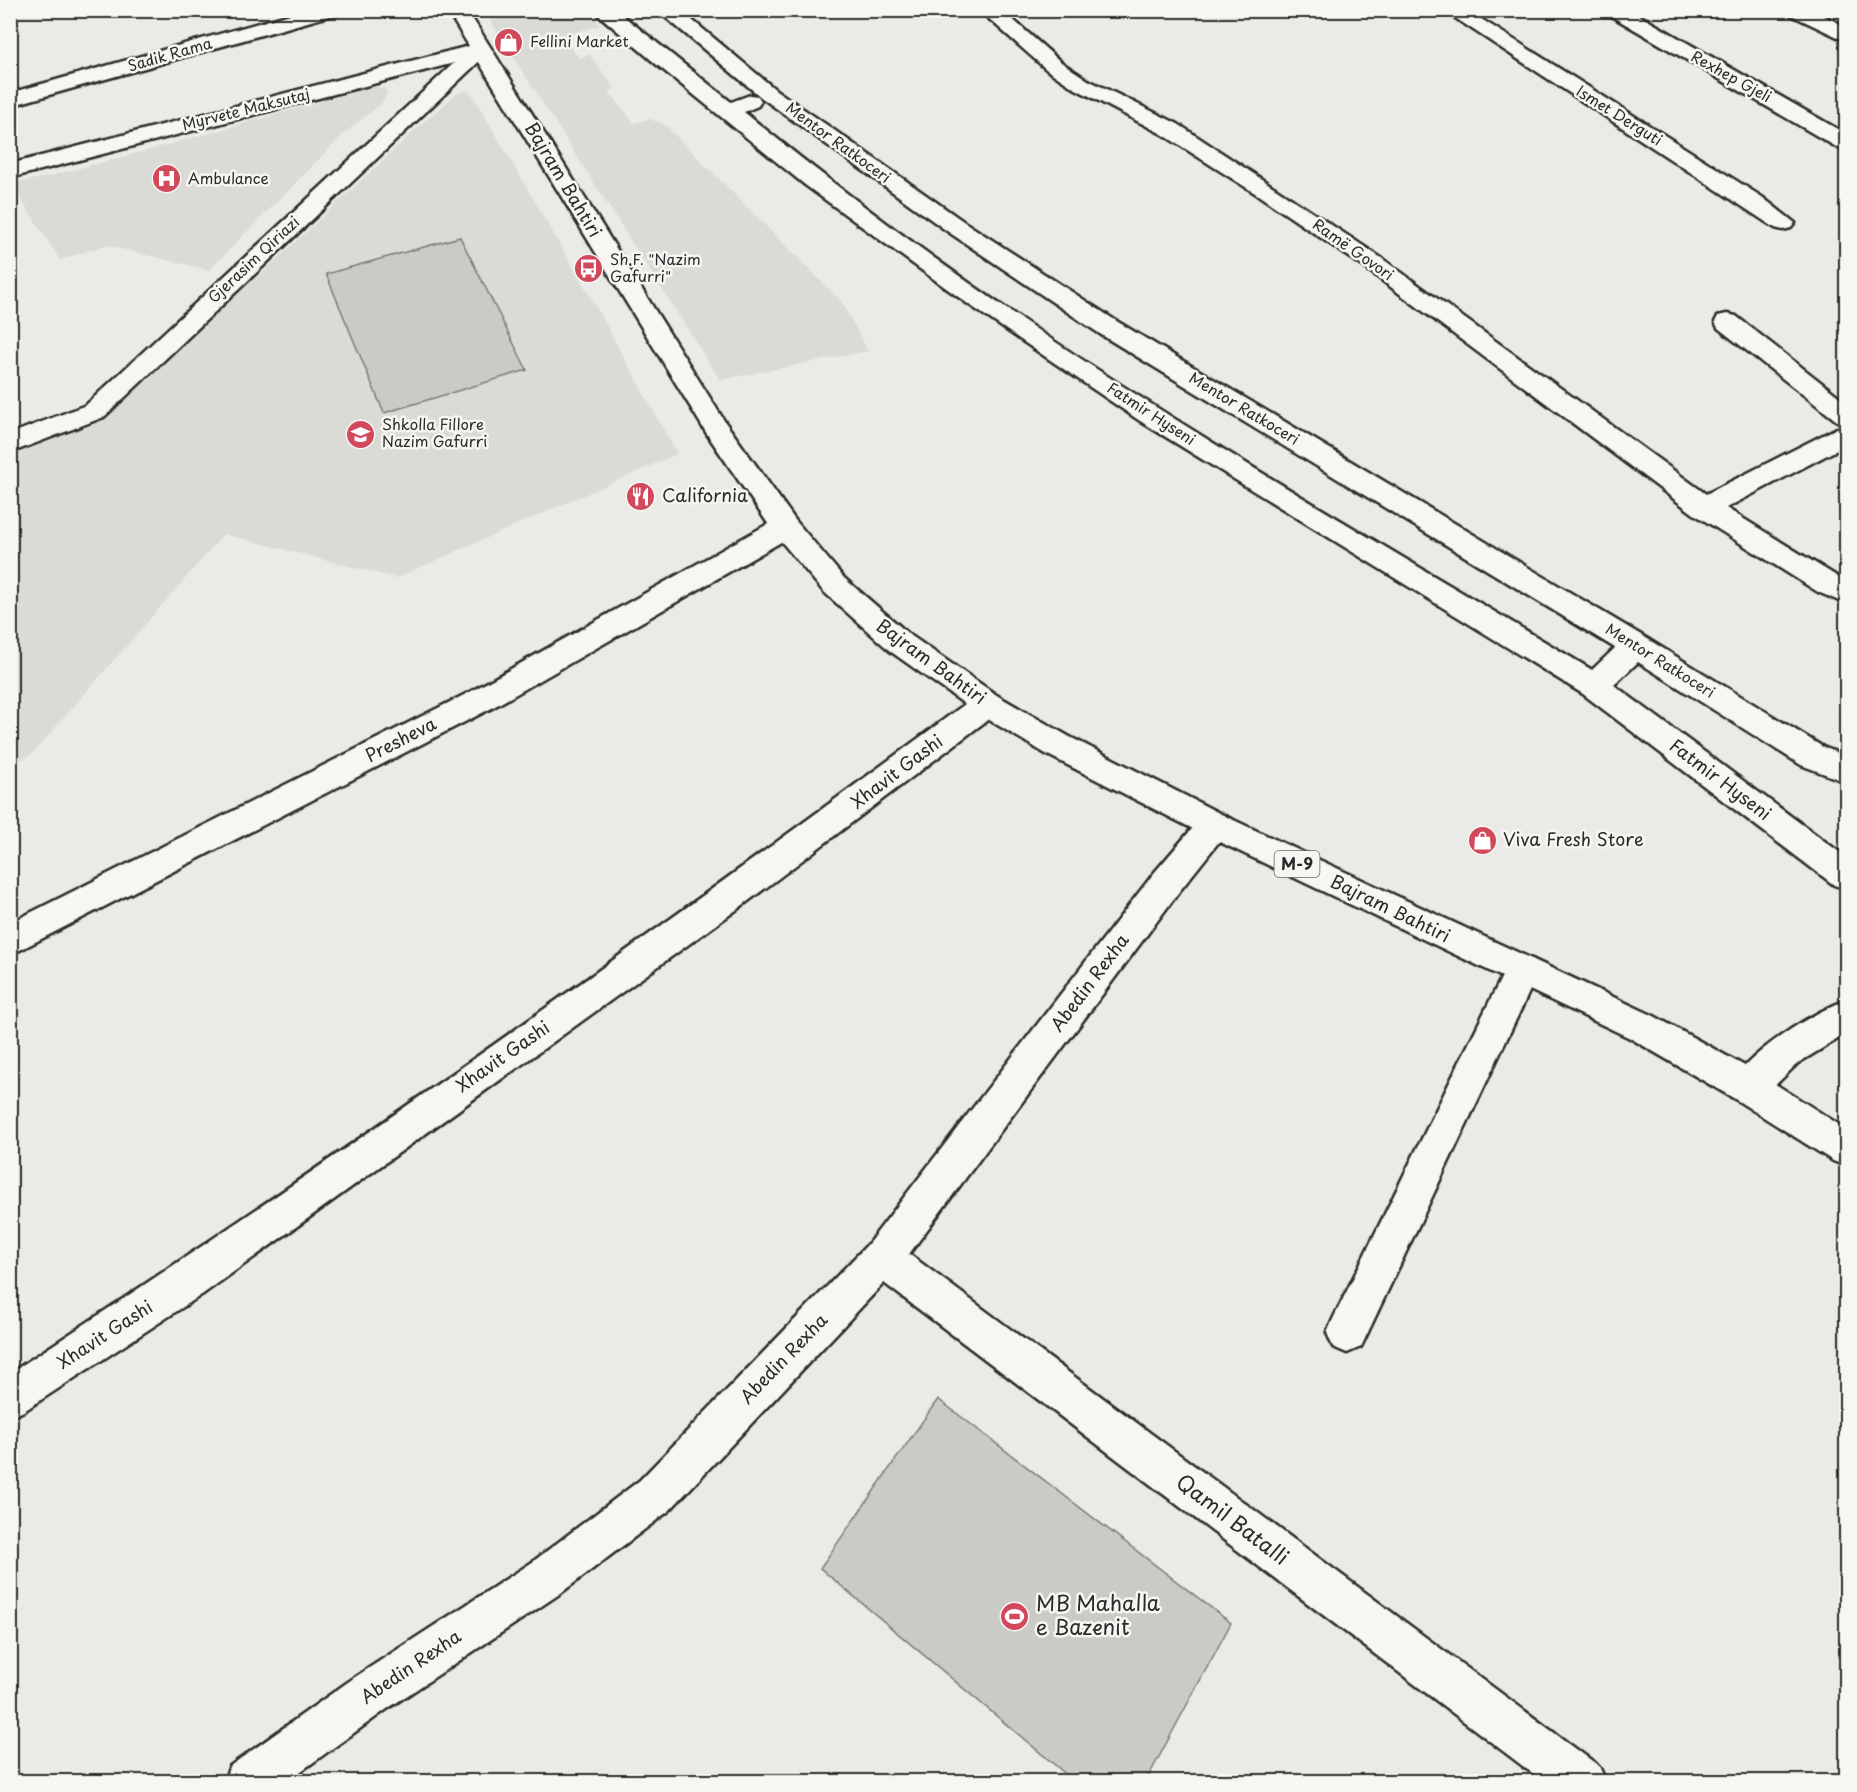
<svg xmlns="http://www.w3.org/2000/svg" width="1857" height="1792" font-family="'Playpen Sans',sans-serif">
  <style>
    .built { fill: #dadad6 }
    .green { fill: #cacac7; stroke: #7a7a79; stroke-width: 1.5 }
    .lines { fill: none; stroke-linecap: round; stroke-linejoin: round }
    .minor-casing { stroke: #2b2b2b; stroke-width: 5 }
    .major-casing { stroke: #2b2b2b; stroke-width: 5 }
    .minor { fill: #f6f6f2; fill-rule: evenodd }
    .major { fill: #f6f6f2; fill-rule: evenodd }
    .labels { text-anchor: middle; stroke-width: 5; stroke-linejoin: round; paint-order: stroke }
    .far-poi-label { font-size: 15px; fill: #2b2b2b; stroke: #f6f6f2; text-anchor: start }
    .far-street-label { font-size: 15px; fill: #2b2b2b; stroke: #f6f6f2 }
    .shield { fill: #f6f6f2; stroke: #686867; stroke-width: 1.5 }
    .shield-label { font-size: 16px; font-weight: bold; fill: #2b2b2b }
    .street-label { font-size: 18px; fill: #2b2b2b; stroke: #f6f6f2 }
    .poi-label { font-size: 18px; fill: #2b2b2b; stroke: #f6f6f2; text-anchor: start }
    .near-street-label { font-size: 21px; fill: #2b2b2b; stroke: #f6f6f2 }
    .near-poi-label { font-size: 21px; fill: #2b2b2b; stroke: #f6f6f2; text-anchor: start }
  </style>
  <rect width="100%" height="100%" fill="#eaeae6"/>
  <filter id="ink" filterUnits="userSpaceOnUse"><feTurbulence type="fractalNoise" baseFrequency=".0167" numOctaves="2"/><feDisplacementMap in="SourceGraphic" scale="12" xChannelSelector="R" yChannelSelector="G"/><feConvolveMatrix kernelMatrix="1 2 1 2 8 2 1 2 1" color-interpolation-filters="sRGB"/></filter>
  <g filter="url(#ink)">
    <g class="built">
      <path d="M484 11H587L601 25 562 36 579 58 590 55 615 89 609 91 634 123 650 119 665 125 841 301 868 351 720 380Z"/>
      <path d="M373 87 384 88 387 93 382 103 346 132 209 270 105 245 60 260 11 183 42 178 153 149Z"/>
      <path d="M467 90 472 94 595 305 677 454 396 578 224 534 32 754 11 765V452L103 416 188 334 260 275 427 119 458 93Z"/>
    </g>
    <g class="green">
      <path d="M460 237 527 370 384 413 326 274Z"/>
      <path d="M938 1399 1231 1623 1146 1781H1074L820 1568Z"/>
    </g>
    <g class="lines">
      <defs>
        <g id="minor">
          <path d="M305 10H339L336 14 10 106V93Z"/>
          <path d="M593 10H616L731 102 750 95 758 96 761 101 758 106 744 112C875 219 1015 319 1159 409 1301 499 1447 583 1592 670L1615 648 1100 334 947 231 762 98 657 10H680L776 90 831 128 963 221 1118 322 1646 638 1823 747 1846 756V782L1801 765 1638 662 1614 685 1846 857V889L1834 885 1583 694 1140 421 968 304 805 185 656 64Z"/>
          <path d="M979 10H1002L1061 62 1088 80 1178 124 1380 257 1706 494 1837 428 1846 425V445L1726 508 1846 582V604L1818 592 1694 514 1364 267 1258 195 1162 134 1074 88 1047 70Z"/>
          <path d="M1443 10H1467L1762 197 1795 223 1791 228 1783 230 1775 228Z"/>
          <path d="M1605 10H1630L1846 134V149L1838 148 1608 14Z"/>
          <path d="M1786 10H1813L1846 27V41L1789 14Z"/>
          <path d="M481 43 488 45 491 49 488 53 104 417 10 453V434L86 405 454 63 10 178V164Z"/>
          <path d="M1727 314 1736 316 1846 402V424L1837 421 1718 328 1715 322 1718 316Z"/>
          <path d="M785 517 795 520 799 527 795 534 490 709 10 955V923L468 693 775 520Z"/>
          <path d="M987 692 998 696 1002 704 998 712 739 908 203 1294 24 1411 10 1417V1373C340 1159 660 929 976 696Z"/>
          <path d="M1214 812 1225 816 1230 825 1225 834 1178 893 909 1254 1599 1766 1606 1782H1544L884 1283 670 1510 561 1593 387 1709 286 1782H223L230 1766 355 1677 531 1563 640 1480 868 1244 1154 873 1203 816Z"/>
          <path d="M1522 956 1534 960 1539 971 1361 1347 1347 1353 1333 1347 1327 1333 1333 1319 1510 960Z"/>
          <path d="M1846 1000V1034L1798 1063 1761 1099 1748 1104 1735 1099 1730 1087C1745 1054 1812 1013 1846 1000Z"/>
        </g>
        <path id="major" d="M447 10H467L725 422 795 520 844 578 910 635 998 696 1068 736 1225 816 1654 1016 1761 1075 1846 1129V1166L1833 1161 1735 1099 1630 1038 1203 834 1046 754 976 712 890 651 824 592 775 534 707 434Z"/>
      </defs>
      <use href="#minor" class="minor-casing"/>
      <use href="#major" class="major-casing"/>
      <use href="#minor" class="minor"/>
      <use href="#major" class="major"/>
    </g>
  </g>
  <defs>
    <symbol id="shop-disc" viewBox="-11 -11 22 22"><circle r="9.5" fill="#d1495b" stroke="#f6f6f2"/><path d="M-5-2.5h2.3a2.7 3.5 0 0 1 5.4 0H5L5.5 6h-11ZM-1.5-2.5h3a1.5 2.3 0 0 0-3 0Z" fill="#fff"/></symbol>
    <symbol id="hospital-disc" viewBox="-11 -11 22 22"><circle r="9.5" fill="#d1495b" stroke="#f6f6f2"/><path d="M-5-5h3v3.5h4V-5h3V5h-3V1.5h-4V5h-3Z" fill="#fff"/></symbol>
    <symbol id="bus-disc" viewBox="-11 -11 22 22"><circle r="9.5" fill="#d1495b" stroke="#f6f6f2"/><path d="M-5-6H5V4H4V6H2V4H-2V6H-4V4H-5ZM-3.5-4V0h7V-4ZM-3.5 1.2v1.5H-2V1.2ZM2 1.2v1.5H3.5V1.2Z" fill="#fff"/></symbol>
    <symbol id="school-disc" viewBox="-11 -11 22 22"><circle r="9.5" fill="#d1495b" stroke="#f6f6f2"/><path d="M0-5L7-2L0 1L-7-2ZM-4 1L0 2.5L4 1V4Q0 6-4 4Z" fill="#fff"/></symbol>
    <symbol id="restaurant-disc" viewBox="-11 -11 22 22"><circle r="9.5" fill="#d1495b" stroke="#f6f6f2"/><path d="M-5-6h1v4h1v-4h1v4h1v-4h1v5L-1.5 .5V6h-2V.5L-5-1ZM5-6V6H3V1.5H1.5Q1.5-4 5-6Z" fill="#fff"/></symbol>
    <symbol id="stadium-disc" viewBox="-11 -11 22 22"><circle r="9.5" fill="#d1495b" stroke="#f6f6f2"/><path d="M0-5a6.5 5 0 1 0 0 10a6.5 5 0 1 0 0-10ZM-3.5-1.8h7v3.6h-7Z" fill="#fff"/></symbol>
  </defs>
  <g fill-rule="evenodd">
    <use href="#shop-disc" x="492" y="26" width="33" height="33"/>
    <use href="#hospital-disc" x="150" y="162" width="33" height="33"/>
    <use href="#bus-disc" x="572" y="252" width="33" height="33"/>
    <use href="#school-disc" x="344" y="418" width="33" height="33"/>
    <use href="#restaurant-disc" x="624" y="480" width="33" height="33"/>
    <use href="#shop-disc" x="1466" y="824" width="33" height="33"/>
    <use href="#stadium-disc" x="998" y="1600" width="33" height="33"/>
  </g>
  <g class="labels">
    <g class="far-poi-label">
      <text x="530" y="47">Fellini Market</text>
      <text x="188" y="184">Ambulance</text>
      <text x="610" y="265">Sh.F. "Nazim<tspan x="610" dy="17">Gafurri"</tspan></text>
      <text x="382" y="430">Shkolla Fillore<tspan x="382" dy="17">Nazim Gafurri</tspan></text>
    </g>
    <g class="far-street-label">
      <text transform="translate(170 55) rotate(-16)" y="5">Sadik Rama</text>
      <text transform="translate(1731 77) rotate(29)" y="5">Rexhep Gjeli</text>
      <text transform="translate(246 110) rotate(-14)" y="5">Myrvete Maksutaj</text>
      <text transform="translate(1619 116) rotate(32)" y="5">Ismet Derguti</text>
      <text transform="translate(838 143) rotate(36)" y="5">Mentor Ratkoceri</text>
      <text transform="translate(1353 250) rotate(35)" y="5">Ramë Govori</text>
      <text transform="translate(254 260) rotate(-43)" y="5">Gjerasim Qiriazi</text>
      <text transform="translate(1244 409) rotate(31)" y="5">Mentor Ratkoceri</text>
      <text transform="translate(1151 414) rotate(33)" y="5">Fatmir Hyseni</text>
      <text transform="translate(1660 661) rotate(32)" y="5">Mentor Ratkoceri</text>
    </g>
    <rect class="shield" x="1274.5" y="851" width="45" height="26" rx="4.5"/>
    <g class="shield-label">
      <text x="1297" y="870">M-9</text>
    </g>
    <g class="street-label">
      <text transform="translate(563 180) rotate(59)" y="6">Bajram Bahtiri</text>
      <text transform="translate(931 662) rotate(36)" y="6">Bajram Bahtiri</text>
      <text transform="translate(401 740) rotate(-27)" y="6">Presheva</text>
      <text transform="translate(897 772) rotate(-37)" y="6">Xhavit Gashi</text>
      <text transform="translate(1720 780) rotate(37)" y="6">Fatmir Hyseni</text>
      <text transform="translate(1390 909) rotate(26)" y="6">Bajram Bahtiri</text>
      <text transform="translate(1090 983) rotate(-53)" y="6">Abedin Rexha</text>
      <text transform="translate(503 1057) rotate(-35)" y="6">Xhavit Gashi</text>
      <text transform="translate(105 1335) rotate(-33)" y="6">Xhavit Gashi</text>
      <text transform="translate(784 1359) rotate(-46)" y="6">Abedin Rexha</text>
      <text transform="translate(411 1667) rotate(-34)" y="6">Abedin Rexha</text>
    </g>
    <g class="poi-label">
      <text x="662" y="502">California</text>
      <text x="1503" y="846">Viva Fresh Store</text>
    </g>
    <g class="near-street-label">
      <text transform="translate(1232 1520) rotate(37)" y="7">Qamil Batalli</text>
    </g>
    <g class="near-poi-label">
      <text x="1036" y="1611">MB Mahalla<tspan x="1036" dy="24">e Bazenit</tspan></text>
    </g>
  </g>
  <rect width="1857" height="1792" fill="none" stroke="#f6f6f2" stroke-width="36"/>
  <rect x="18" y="18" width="1821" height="1756" fill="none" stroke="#2b2b2b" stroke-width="2" filter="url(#ink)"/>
</svg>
